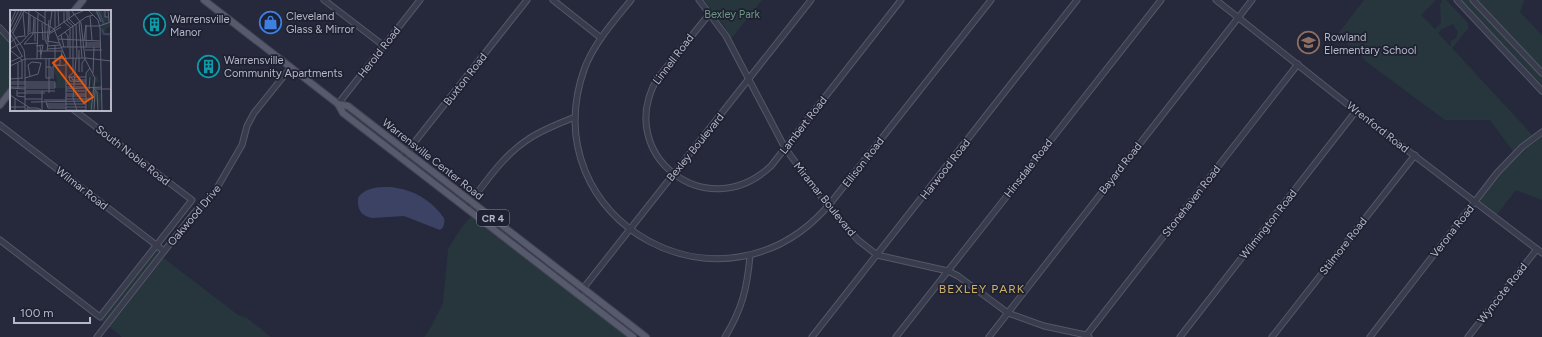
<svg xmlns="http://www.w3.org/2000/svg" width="1542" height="337" font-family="Figtree,sans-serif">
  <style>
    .green { fill: #27353d; fill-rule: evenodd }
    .water { fill: #3c4264 }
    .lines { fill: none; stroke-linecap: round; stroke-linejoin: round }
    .minor-casing { stroke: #545767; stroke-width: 7 }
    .major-casing { stroke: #424555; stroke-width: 8 }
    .minor { stroke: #393c4c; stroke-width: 5 }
    .major { stroke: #575a6c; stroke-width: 6 }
    .labels { text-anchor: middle; stroke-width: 3.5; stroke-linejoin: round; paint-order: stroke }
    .shield { fill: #1e2131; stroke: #888a9a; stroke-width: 1 }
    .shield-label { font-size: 10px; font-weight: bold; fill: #b5b7c7 }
    .park-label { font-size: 11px; fill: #6e9782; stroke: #1e2131 }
    .poi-label { font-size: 11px; fill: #b5b7c7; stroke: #1e2131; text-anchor: start }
    .street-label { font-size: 11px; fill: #b5b7c7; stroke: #1e2131 }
    .neighbourhood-label { font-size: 12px; letter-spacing: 1px; fill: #cdb06a; stroke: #1e2131 }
    .inset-river { fill: none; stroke: #3c4264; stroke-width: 2 }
    .inset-road { fill: none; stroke: #5f6274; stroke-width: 1 }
    .view { fill: #e8590c; fill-opacity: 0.15; stroke: #e8590c; stroke-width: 2 }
    .inset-edge { fill: none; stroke: #b5b7c7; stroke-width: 2 }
  </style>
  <rect width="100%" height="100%" fill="#26293c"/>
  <g class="green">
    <path d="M704 0H762L731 39 725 27Z"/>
    <path d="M1364 0H1436L1421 15 1435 29 1441 23 1440 5 1442 0H1446L1466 21 1468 24V29L1452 48 1534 137 1542 132V200L1516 190 1495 217 1475 202 1515 154 1490 120H1445L1364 60 1361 55 1337 35ZM1453 24 1458 32 1456 38 1451 41V47L1438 33 1442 29Z"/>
    <path d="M1461 0H1470L1542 76V85Z"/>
    <path d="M1473 0H1524L1520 12 1542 35V73Z"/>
    <path d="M0 28 11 40V91L0 105Z"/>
    <path d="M473 213 633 337H424L431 327 443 303 448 249 459 231Z"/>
    <path d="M157 245 164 251 161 256 238 315 247 318 271 337H122L98 318Z"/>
  </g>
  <path class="water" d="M391 187C414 190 430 199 444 218 445 222 444 228 440 230L404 216 372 218C361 216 357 209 358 198 365 187 379 187 391 187Z"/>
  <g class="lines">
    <defs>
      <g id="minor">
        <path d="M324 0 384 46"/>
        <path d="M553 0 601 38"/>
        <path d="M631 0C614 21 595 42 585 67 529 221 727 332 833 200L991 0"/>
        <path d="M699 0 726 36 785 148 828 206 847 228 858 240 877 255 948 271 958 276 1008 313 1044 326 1086 335 1089 337"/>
        <path d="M1216 0 1356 111 1542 253"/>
        <path d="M1457 0 1542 91"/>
        <path d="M1473 0 1542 73"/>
        <path d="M710 13 657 79C614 154 706 227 771 166L901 0"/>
        <path d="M0 28 11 40"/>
        <path d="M338 104 420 0"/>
        <path d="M0 125 164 251"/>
        <path d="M402 158 527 0"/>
        <path d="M466 208C485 183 503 155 530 138 544 129 560 123 575 117"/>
        <path d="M0 240 100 317 192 200 74 110"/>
        <path d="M578 295 811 0"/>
        <path d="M97 337 194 213 214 193 242 145 247 126 254 113 291 67"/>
        <path d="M725 337C742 309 747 289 750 256"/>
        <path d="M812 337 1077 0"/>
        <path d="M896 337 1161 0"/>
        <path d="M989 337 1252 0"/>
        <path d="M1085 337 1298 64"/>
        <path d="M1180 337 1356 111"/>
        <path d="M1272 337 1415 155"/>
        <path d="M1370 337 1497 173 1522 147 1542 132"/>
        <path d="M1468 337 1537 249"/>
      </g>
      <g id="major">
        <path d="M204 0 338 104 343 113 633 337"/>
        <path d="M74 11 83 0"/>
        <path d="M338 104 348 106 646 337"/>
        <path d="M0 105 11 91"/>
      </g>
    </defs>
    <use href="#minor" class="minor-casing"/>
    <use href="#major" class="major-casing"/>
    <use href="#minor" class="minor"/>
    <use href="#major" class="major"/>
  </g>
  <defs>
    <symbol id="shop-ring" viewBox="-11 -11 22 22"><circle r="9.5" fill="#1e2131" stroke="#3f7fe0" stroke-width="1.5"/><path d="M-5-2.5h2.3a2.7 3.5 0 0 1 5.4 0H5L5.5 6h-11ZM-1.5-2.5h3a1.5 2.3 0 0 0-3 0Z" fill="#3f7fe0"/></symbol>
    <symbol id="building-ring" viewBox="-11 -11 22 22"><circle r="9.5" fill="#1e2131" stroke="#0f9aa8" stroke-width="1.5"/><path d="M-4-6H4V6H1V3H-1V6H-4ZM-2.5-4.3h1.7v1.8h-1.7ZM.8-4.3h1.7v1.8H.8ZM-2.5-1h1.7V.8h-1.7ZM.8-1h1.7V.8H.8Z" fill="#0f9aa8"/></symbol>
    <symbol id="school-ring" viewBox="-11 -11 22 22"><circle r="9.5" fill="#1e2131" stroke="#8d6e63" stroke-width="1.5"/><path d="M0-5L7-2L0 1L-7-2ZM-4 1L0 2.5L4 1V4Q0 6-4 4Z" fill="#8d6e63"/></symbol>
  </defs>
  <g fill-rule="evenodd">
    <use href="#shop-ring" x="258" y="10" width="25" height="25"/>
    <use href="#building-ring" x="142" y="12" width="25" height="25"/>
    <use href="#school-ring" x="1296" y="30" width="25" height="25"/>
    <use href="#building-ring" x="196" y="54" width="25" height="25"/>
  </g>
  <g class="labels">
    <rect class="shield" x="477" y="210" width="32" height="16" rx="3"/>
    <g class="shield-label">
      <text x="493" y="222">CR 4</text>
    </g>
    <g class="park-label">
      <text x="732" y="18">Bexley Park</text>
    </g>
    <g class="poi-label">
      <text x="286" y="20">Cleveland<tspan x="286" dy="13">Glass &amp; Mirror</tspan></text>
      <text x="170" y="23">Warrensville<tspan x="170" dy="13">Manor</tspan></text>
      <text x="1324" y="41">Rowland<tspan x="1324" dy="13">Elementary School</tspan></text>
      <text x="224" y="64">Warrensville<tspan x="224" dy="13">Community Apartments</tspan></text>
    </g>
    <g class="street-label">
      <text transform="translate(379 52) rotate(-52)" y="4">Herold Road</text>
      <text transform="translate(673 59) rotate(-53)" y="4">Linnell Road</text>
      <text transform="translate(465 79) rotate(-52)" y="4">Buxton Road</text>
      <text transform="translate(803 125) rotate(-52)" y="4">Lambert Road</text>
      <text transform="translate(1378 127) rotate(38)" y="4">Wrenford Road</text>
      <text transform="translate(695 147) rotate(-51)" y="4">Bexley Boulevard</text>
      <text transform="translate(133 155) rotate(38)" y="4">South Noble Road</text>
      <text transform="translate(433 159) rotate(38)" y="4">Warrensville Center Road</text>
      <text transform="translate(863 162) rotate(-52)" y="4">Ellison Road</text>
      <text transform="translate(1028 168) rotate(-52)" y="4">Hinsdale Road</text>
      <text transform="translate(1120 168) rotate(-52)" y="4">Bayard Road</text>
      <text transform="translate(945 169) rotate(-52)" y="4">Harwood Road</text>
      <text transform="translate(82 188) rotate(38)" y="4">Wilmar Road</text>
      <text transform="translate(825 199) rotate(51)" y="4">Miramar Boulevard</text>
      <text transform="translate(1191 201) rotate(-52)" y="4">Stonehaven Road</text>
      <text transform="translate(194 215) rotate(-50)" y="4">Oakwood Drive</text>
      <text transform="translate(1268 224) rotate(-52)" y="4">Wilmington Road</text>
      <text transform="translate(1452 231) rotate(-52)" y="4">Verona Road</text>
      <text transform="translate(1343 246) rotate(-52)" y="4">Stilmore Road</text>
      <text transform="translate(1502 293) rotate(-52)" y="4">Wyncote Road</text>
    </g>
    <g class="neighbourhood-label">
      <text x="982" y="293">BEXLEY PARK</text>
    </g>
  </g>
  <g transform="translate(10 10)">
    <rect width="101" height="101" fill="#26293c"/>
    <path d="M80 0H97L94 2 101 17 97 18 94 24 101 23V27L92 25 89 16 92 13 88 6ZM45 55H48L49 64 56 63V78H45L47 70 43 58ZM78 60 84 66 83 71 87 64 89 71 85 74 89 83 92 84 90 99 86 91 85 99 83 94V99L79 98 78 101V82L82 81V67L77 66Z" fill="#27353d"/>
    <path class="inset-river" d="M88 0 94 14M92 19 94 24H101"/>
    <path class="inset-road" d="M12 0 44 19 56 49V88M24 0 35 8M61 0 71 13 75 49 85 68 81 101M78 0 88 10 90 18 92 101M86 0 91 12M98 0 99 12M35 1H59V9L65 15M35 1V30L37 34M45 1V18M48 1 49 16M57 1V11L63 16M54 2V12L61 18M13 3 15 27M20 5V22M63 5 75 0M80 6 82 30M98 7H95V1L101 0M39 10 37 31 49 33M69 12 72 48M32 13 33 30M0 14 6 0M66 14 67 48M76 16H89L101 12M0 18 9 0M0 19 14 40 15 49M60 19V48M2 21 12 0M55 22 58 26V37M0 23 12 46M3 23 14 1M18 24 19 0M39 24 51 17M51 25 54 37M48 27 76 7 83 5M48 29 90 31M74 30 76 15V37M25 31V9M1 32 7 27 14 26M76 33H91M14 34 23 24 24 7M14 34 28 33M30 35 31 49M76 35H91M26 36 33 35 31 45M37 36 50 35M45 36V55H50V48M51 37H91M0 39 11 33 20 23 40 22 65 4M37 39 51 38M0 40 12 50V68M69 40V62M75 40H92M27 41H52L51 48M37 41 42 0M39 48V83M66 48 63 88 67 101M27 49 28 4M36 49V68H41V57H36M0 52 13 46M8 53V79M0 56 15 49 76 48 101 51M72 62V53L75 49M63 63V16M63 63 59 66 60 71 76 72M83 63 84 37M58 67H76M61 67 63 70H76M15 68 28 64 31 53 22 52 18 55 20 66M0 69 13 68M43 69V56L56 55M0 72H45V78H15M0 74H15M15 74H45M56 74H76M15 76H45M0 77H15M56 77H76M0 78 15 79M83 78 87 82 88 101M56 79 92 77M79 79 80 67M84 79H101M7 80V86L15 87M15 81H45M32 81V100M56 81H76M7 83H35M101 83V54M56 84H76M0 85 20 98M56 86H76M56 87V101M15 89H32M56 89H81M34 90H56M21 92 76 91M36 92 38 98H56M36 94H56M56 94H76M37 96H55M0 97H15M56 97H76M17 100V98H27L34 101M17 100H30M56 100H76M84 100 85 81M5 101V88M15 101V49M76 101V63L80 58"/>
    <path class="view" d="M52 46 83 87 74 93 43 53Z"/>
    <rect width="101" height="101" class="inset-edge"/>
  </g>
  <path d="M14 317v6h76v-6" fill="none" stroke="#b5b7c7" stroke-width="2"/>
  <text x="20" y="317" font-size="12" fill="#b5b7c7" stroke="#1e2131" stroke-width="3" paint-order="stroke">100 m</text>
</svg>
